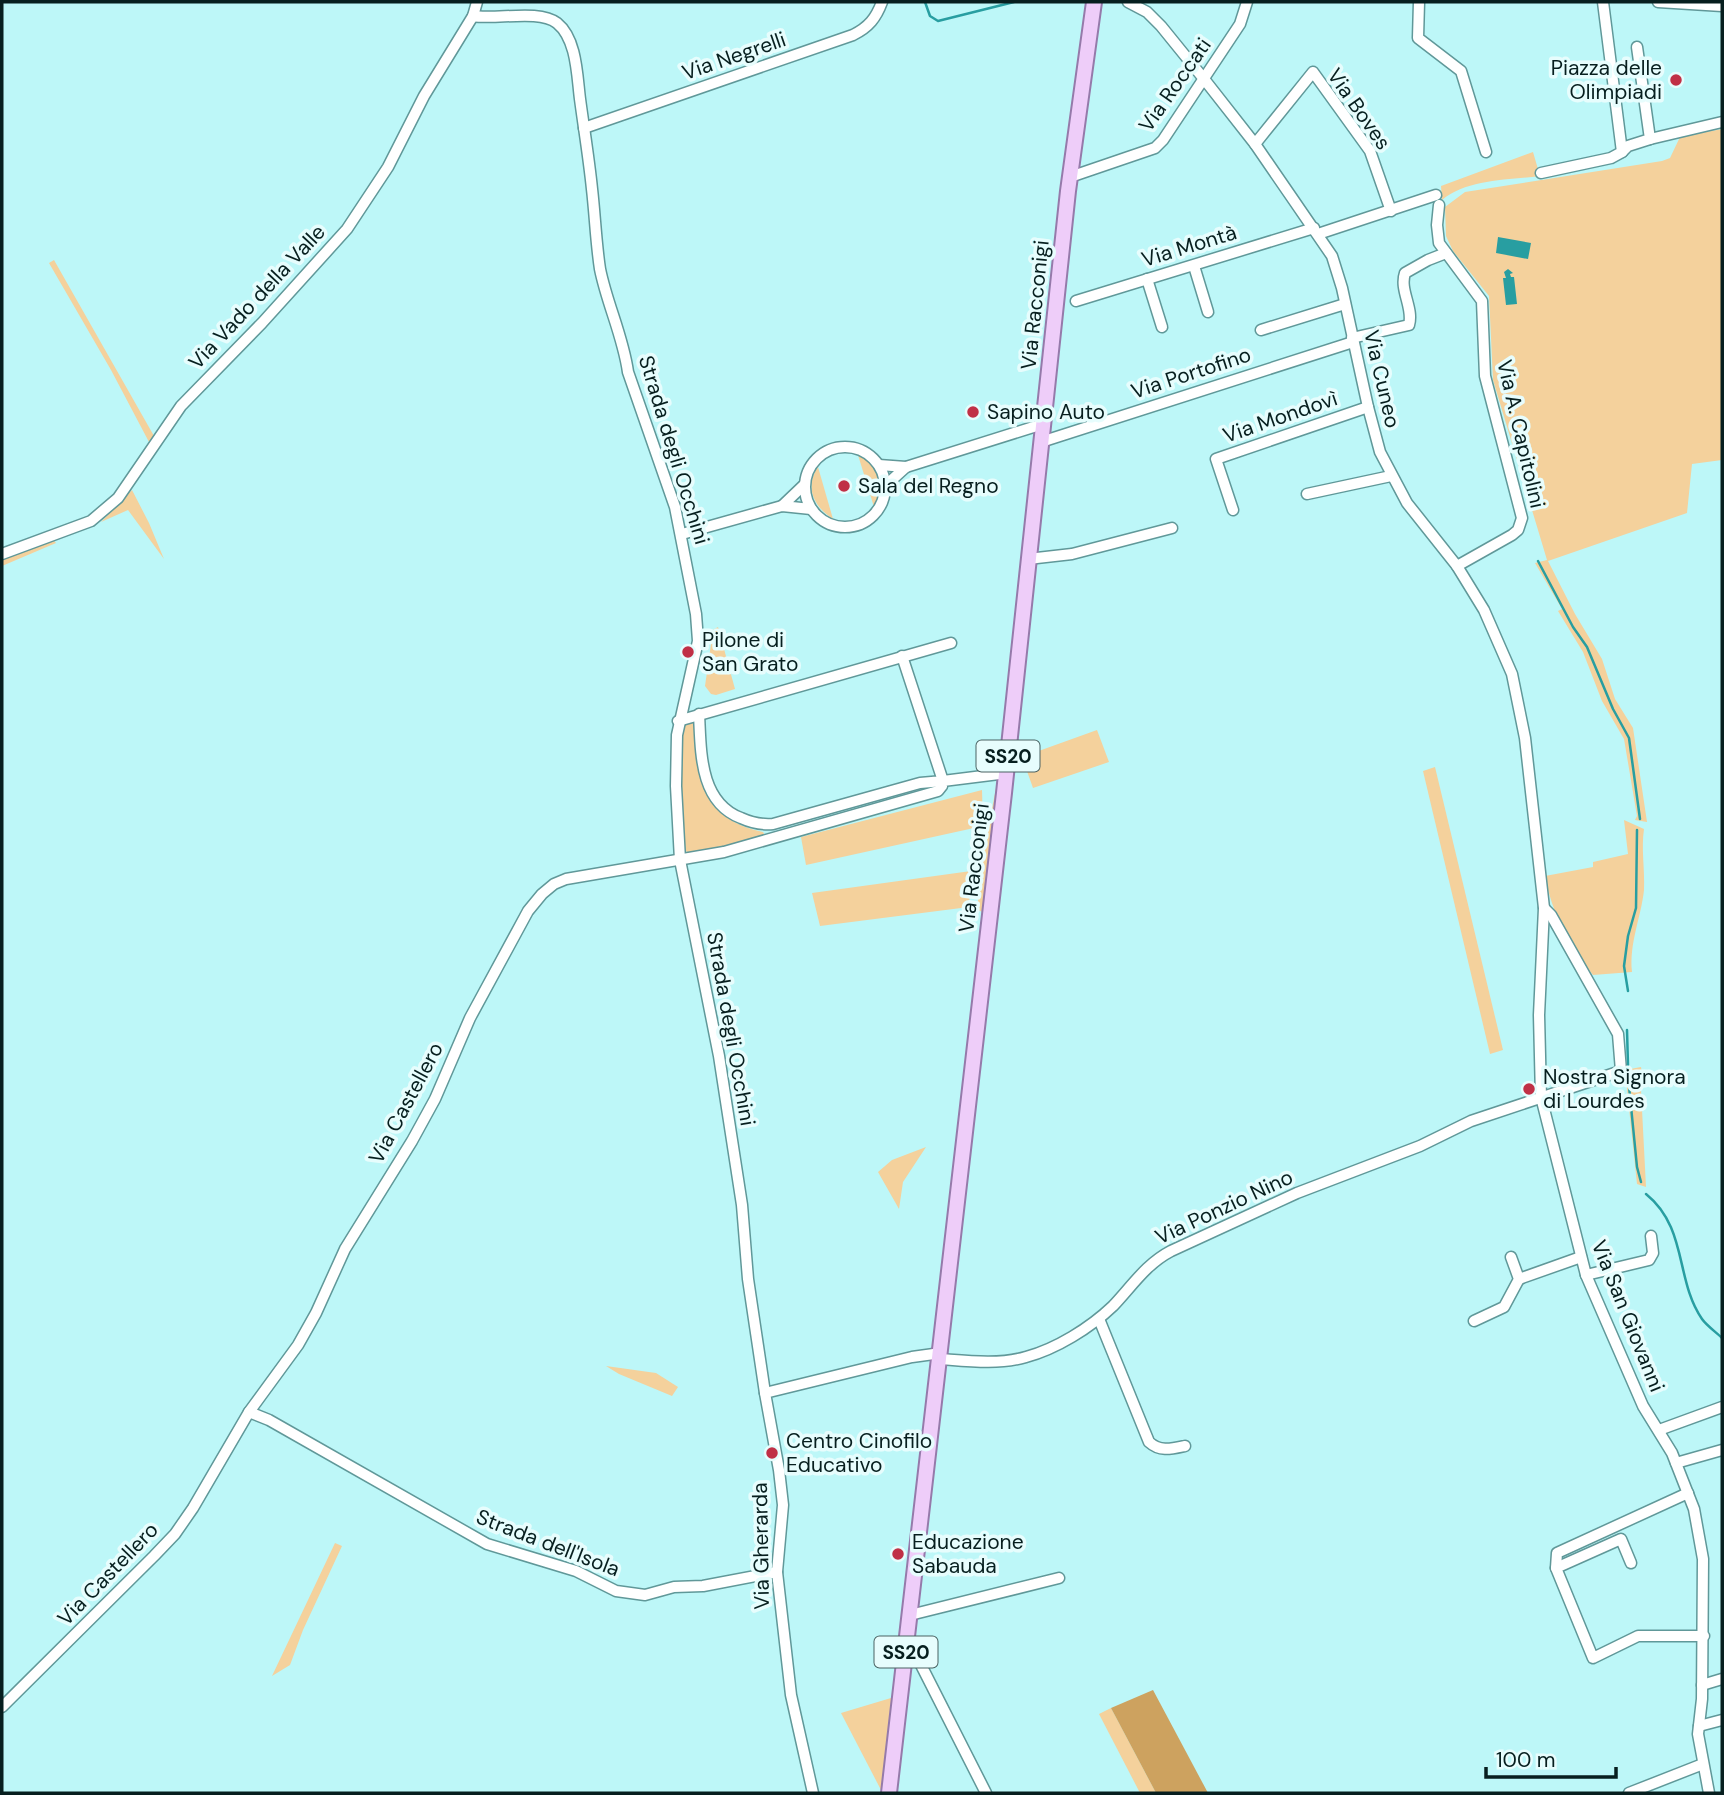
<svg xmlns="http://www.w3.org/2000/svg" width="1724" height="1795" font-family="'DM Sans',sans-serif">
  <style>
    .green { fill: #f4d19c }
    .forest { fill: #cda25f }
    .water { fill: #289ea1 }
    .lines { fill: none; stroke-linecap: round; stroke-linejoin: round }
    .stream { stroke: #289ea1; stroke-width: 2.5 }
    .street-casing { stroke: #609899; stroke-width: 13 }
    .primary-casing { stroke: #957aaa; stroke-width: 18 }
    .street { stroke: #fff; stroke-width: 10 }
    .primary { stroke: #eecdf9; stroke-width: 14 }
    .poi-dot { fill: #c03046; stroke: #e7fdfd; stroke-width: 2.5 }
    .labels { text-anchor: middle; stroke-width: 7; stroke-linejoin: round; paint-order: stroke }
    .shield { fill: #e7fdfd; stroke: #4a6262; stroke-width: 2 }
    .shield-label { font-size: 19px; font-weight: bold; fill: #071f1f }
    .street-label { font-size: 21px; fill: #071f1f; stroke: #e7fdfd }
    .poi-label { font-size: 21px; fill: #071f1f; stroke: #e7fdfd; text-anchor: start }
  </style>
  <rect width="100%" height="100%" fill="#bdf7f8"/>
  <g class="green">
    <path d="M1722 129V460L1692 464 1687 513 1548 561 1575 614 1602 659 1615 699 1633 728 1647 822 1635 820 1637 816 1624 739 1602 701 1583 652 1558 611 1562 609 1535 563 1547 560 1493 380 1489 296 1453 251 1446 236 1445 207 1465 192 1662 161 1670 158 1680 137Z"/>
    <path d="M1533 152 1540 176C1508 180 1467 179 1442 200L1441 186Z"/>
    <path d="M54 260 154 436 149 442 111 370 49 263Z"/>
    <path d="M858 455C882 463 887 486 874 507Z"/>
    <path d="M818 467 833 519C814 507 804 487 818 467Z"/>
    <path d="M132 490 149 523 164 559 128 510 101 522Z"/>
    <path d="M52 538 56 543 2 566V559Z"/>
    <path d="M718 627 735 689 716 695 711 694 705 686 713 630Z"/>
    <path d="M694 720C696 775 701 819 763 832L766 837 689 855 684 848 679 741 682 725Z"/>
    <path d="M1097 730 1109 762 1033 788 1022 757Z"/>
    <path d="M1435 767 1503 1050 1490 1054 1423 771Z"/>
    <path d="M999 785 986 902 983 912 977 910 982 861 996 788Z"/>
    <path d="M982 790 983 826 806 865 801 837Z"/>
    <path d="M1624 820 1644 829C1641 849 1645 869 1644 890 1641 918 1629 943 1632 972L1593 975C1569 944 1552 914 1545 876L1593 867V862L1628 854Z"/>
    <path d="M971 871 969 907 820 926 812 893Z"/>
    <path d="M1641 1067 1642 1073 1648 1074 1641 1090 1646 1187 1637 1184 1625 1070Z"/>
    <path d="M926 1147 903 1182 899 1209 878 1172 892 1160Z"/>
    <path d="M606 1366 656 1373 678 1387 672 1396 619 1374Z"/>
    <path d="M335 1543 342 1546 303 1630 290 1665 272 1676Z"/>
    <path d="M891 1698 896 1700 885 1792 881 1790 841 1713Z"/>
    <path d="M1111 1708 1156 1793H1140L1099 1714Z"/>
  </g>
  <path class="forest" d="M1153 1690 1208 1793H1156L1111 1708Z"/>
  <g class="water">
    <path d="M1498 237 1531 243 1528 259 1496 253Z"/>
    <path d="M1508 269 1513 273 1510 274 1511 277H1514L1517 304 1506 305 1503 278H1506L1504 272Z"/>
  </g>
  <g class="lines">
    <g class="stream">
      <path d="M925 2 930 16 938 21 1014 2"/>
      <path d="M1538 561 1573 627 1587 647 1613 709 1629 738 1640 819"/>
      <path d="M1628 991 1624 966 1628 936 1636 908 1637 830"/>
      <path d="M1627 1030 1628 1065"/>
      <path d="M1628 1076 1637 1167 1641 1182"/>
      <path d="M1646 1194C1688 1228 1675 1280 1702 1319 1707 1326 1716 1332 1722 1338"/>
    </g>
    <defs>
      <g id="street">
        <path d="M1128 2 1147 12 1161 26 1204 79 1255 144 1332 256 1342 288 1368 407 1380 452 1407 503 1457 566 1484 610 1512 674 1525 738 1544 908 1539 1015 1541 1097 1586 1275 1643 1406 1672 1453 1694 1509 1703 1559 1702 1699 1698 1734 1709 1793"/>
        <path d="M1419 2 1418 38 1461 71 1486 152"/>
        <path d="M1658 2 1722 6"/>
        <path d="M473 16C496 20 539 9 557 23 577 39 577 76 580 99 584 129 589 159 592 189 595 215 596 243 600 269 607 304 623 336 628 372L675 507 696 614 698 641 677 735 676 786 680 860 719 1056 742 1205 748 1279 765 1393"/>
        <path d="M584 128 853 35C869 27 876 18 882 2"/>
        <path d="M1650 139 1722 122"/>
        <path d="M1255 144 1313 72 1370 151 1391 211"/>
        <path d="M1622 152 1628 146 1650 139 1637 47"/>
        <path d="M1541 173 1611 158 1622 152 1603 2"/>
        <path d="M1070 177 1155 148 1163 140 1240 24 1247 2"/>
        <path d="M1439 205 1437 225 1439 243 1482 301 1485 376 1522 518 1518 530 1512 535 1457 566"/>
        <path d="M1318 234 1436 195"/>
        <path d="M1194 266 1208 312"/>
        <path d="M1147 279 1162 327"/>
        <path d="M1076 301 1314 228"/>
        <path d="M1261 330 1345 304"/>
        <path d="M1352 338 1409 325C1414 308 1399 290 1405 273L1428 260 1446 253"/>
        <path d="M1041 442 1353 342"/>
        <circle cx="845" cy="487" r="40"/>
        <path d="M879 465 906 467 1043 424"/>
        <path d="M885 486 906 467"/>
        <path d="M1307 494 1391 476"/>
        <path d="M782 506 804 485"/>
        <path d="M1233 510 1216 459 1368 407"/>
        <path d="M682 534 782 506 811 509"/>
        <path d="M2 554 91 521 118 498 181 406 262 323 347 229 388 167 424 96 473 16 477 2"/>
        <path d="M1028 559 1072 554 1172 528"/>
        <path d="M699 714C701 751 699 802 741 818 752 823 761 825 773 824L920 783 943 781 902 656"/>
        <path d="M678 721 951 643"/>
        <path d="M1586 1275 1649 1260 1653 1253 1651 1236"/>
        <path d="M1519 1279 1581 1257"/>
        <path d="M1099 1319 1149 1442C1160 1452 1171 1449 1185 1446"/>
        <path d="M1474 1321 1504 1307 1519 1279 1511 1257"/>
        <path d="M940 1359C967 1361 999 1365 1026 1357 1056 1349 1090 1328 1113 1306 1132 1286 1146 1264 1171 1251L1297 1193 1420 1146 1471 1121 1621 1071 1618 1034 1551 915 1544 908"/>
        <path d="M249 1412 269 1420 487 1544 576 1571 616 1591 645 1595 674 1587 703 1586 777 1572"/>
        <path d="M1659 1430 1722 1407"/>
        <path d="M1676 1463 1722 1450"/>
        <path d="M1631 1563 1621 1539 1556 1568 1593 1658 1638 1636H1704"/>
        <path d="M1556 1568 1557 1553 1688 1493"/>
        <path d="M910 1615 1059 1578"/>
        <path d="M906 1650 918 1659 986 1793"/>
        <path d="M1702 1685 1722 1679"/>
        <path d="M2 1707 154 1556 175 1534 193 1508 249 1412 298 1345 316 1313 345 1249 412 1141 435 1099 470 1018 528 911 542 894 554 884 566 879 724 852 938 791 942 786 943 781 1007 773"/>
        <path d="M1699 1726 1722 1720"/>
        <path d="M813 1793 791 1695 777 1572 783 1505 779 1470 765 1393 912 1357 941 1353"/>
        <path d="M1629 1793 1703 1764"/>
      </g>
      <path id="primary" d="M889 1793 1004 793 1068 191 1094 2"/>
    </defs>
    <use href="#street" class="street-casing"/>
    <use href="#primary" class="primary-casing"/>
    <use href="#street" class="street"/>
    <use href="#primary" class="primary"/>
  </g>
  <g class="poi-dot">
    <circle cx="1676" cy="80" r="7"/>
    <circle cx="973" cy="412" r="7"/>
    <circle cx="844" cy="486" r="7"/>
    <circle cx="688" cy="652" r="7"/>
    <circle cx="1529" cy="1089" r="7"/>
    <circle cx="772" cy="1453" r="7"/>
    <circle cx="898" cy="1554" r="7"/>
  </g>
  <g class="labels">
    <g class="shield">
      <rect x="976.5" y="740.5" width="63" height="31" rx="5"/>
      <rect x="874.5" y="1636.5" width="63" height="31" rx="5"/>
    </g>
    <g class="shield-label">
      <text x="1008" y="763">SS20</text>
      <text x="906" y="1659">SS20</text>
    </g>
    <g class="street-label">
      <text transform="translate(734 56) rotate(-19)" y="7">Via Negrelli</text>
      <text transform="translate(1175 85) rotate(-55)" y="7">Via Roccati</text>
      <text transform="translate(1359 109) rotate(55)" y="7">Via Boves</text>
      <text transform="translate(1189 246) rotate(-17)" y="7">Via Montà</text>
      <text transform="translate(257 297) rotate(-47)" y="7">Via Vado della Valle</text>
      <text transform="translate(1035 305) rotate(-84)" y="7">Via Racconigi</text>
      <text transform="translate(1191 373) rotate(-18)" y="7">Via Portofino</text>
      <text transform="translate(1382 379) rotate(77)" y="7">Via Cuneo</text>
      <text transform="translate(1280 417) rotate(-19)" y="7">Via Mondovì</text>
      <text transform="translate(1521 434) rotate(77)" y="7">Via A. Capitolini</text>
      <text transform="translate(674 450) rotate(73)" y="7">Strada degli Occhini</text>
      <text transform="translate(974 868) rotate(-83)" y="7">Via Racconigi</text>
      <text transform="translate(731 1029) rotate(80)" y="7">Strada degli Occhini</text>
      <text transform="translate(406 1103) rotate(-62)" y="7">Via Castellero</text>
      <text transform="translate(1224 1207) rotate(-25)" y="7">Via Ponzio Nino</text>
      <text transform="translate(1628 1316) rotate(68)" y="7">Via San Giovanni</text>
      <text transform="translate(548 1543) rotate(21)" y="7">Strada dell'Isola</text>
      <text transform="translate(761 1546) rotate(-91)" y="7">Via Gherarda</text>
      <text transform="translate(108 1574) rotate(-46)" y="7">Via Castellero</text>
    </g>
    <g class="poi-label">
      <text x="1662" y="75" text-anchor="end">Piazza delle<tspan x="1662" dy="24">Olimpiadi</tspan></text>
      <text x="987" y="419">Sapino Auto</text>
      <text x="858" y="493">Sala del Regno</text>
      <text x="702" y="647">Pilone di<tspan x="702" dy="24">San Grato</tspan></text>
      <text x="1543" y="1084">Nostra Signora<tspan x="1543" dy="24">di Lourdes</tspan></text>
      <text x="786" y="1448">Centro Cinofilo<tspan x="786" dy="24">Educativo</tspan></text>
      <text x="912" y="1549">Educazione<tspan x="912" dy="24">Sabauda</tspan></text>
    </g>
  </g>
  <rect width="1724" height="1795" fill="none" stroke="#071f1f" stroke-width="7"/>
  <path d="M1486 1767v10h130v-10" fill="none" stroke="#071f1f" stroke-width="3.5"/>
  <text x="1496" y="1767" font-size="21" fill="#071f1f" stroke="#e7fdfd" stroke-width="5" paint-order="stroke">100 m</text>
</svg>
